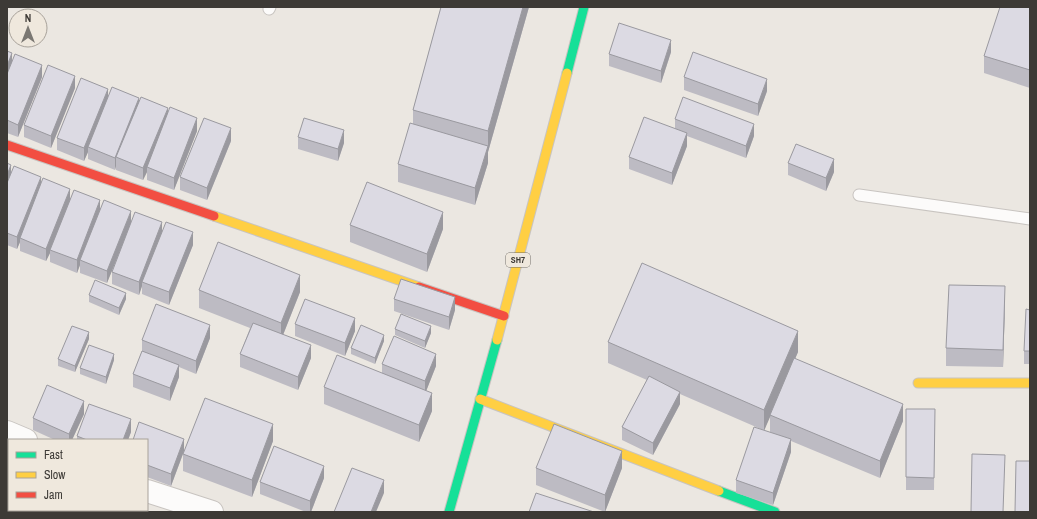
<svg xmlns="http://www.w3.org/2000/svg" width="1037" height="519" font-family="'Archivo Narrow',sans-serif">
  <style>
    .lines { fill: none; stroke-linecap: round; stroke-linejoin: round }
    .lane-casing { stroke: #c8c4c0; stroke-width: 13 }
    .street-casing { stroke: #c8c4c0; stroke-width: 24 }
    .fast-casing { stroke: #c8c4c0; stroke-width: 11 }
    .slow-casing { stroke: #c8c4c0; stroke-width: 11 }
    .jam-casing { stroke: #c8c4c0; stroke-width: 11 }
    .lane { stroke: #fcfbfa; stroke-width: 11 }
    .street { stroke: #fcfbfa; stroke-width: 22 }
    .fast { stroke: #16e098; stroke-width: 9 }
    .slow { stroke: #ffcf43; stroke-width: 9 }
    .jam { stroke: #f24e42; stroke-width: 9 }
    .wall { fill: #bdbbc3; fill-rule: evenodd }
    .shaded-wall { fill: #9a999f }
    .building { fill: #dcdae3; stroke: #9a999f }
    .labels { text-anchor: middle; stroke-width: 4; stroke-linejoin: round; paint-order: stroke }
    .shield { fill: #efe8dd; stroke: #726e68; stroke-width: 1 }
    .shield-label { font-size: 9px; font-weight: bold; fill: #3d3a36 }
  </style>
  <rect width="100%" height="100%" fill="#ebe7e1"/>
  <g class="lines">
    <defs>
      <g id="lane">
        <path d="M269 9 270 7"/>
        <path d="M859 195 1030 219"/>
      </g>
      <g id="street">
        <path d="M7 432 26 440"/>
        <path d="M147 491 212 512"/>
      </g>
      <g id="fast">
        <path d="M567 73 584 7"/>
        <path d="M719 491 775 512"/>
        <path d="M449 512 497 340"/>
      </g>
      <g id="slow">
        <path d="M214 216 419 287"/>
        <path d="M497 340 567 73"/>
        <path d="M918 383H1030"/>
        <path d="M480 399 719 491"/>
      </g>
      <g id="jam">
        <path d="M7 145 214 216"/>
        <path d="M419 287 504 316"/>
      </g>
    </defs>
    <use href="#lane" class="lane-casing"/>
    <use href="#street" class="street-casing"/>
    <use href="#fast" class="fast-casing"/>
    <use href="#slow" class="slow-casing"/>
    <use href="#jam" class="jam-casing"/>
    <use href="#lane" class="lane"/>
    <use href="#street" class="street"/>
    <use href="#fast" class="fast"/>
    <use href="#slow" class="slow"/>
    <use href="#jam" class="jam"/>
  </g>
  <g class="wall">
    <path d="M441 7H529L488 152V163L475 205 398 182V164L413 124V110Z"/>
    <path d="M1030 7V88L984 73V56Z"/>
    <path d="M7 51 12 61 42 77 18 137 7 133Z"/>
    <path d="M671 52 661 83 609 66V54Z"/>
    <path d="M684 77 767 91 758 116 684 90Z"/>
    <path d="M75 88 51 148 24 137V125Z"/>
    <path d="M108 97 139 101 168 114 197 131 174 190 147 180V172L143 180 116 170V166L115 170 88 159V152L84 161 57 150V138Z"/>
    <path d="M675 119 754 136 746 158 687 136V146L672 185 629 169V157L675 129Z"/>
    <path d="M298 137 344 143 338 161 298 149Z"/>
    <path d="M231 141 207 200 180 190V177Z"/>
    <path d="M7 163 11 172 41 185 70 198 100 208 131 224 162 231 193 245 169 305 142 294V286L139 295 112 284V272L126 234 107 283 80 273V265L77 273 50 262V253L46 261 20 251V242L17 249 7 245Z"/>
    <path d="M788 163 834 172 826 191 788 175Z"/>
    <path d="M350 225 443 229 427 272 350 242Z"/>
    <path d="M199 290 300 292 283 335 311 358 298 390 240 367V354L250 328 199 308Z"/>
    <path d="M89 295 126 299 119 315 89 302Z"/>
    <path d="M394 299 455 310 449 330 394 311Z"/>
    <path d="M1005 304 1003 367 946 366V348Z"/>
    <path d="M1030 310V364H1024V351Z"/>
    <path d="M295 324 355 331 345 356 295 336Z"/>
    <path d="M395 329 431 333 425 348 395 335Z"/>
    <path d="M210 338 196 374 179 367V377L170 401 133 387V374L142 351V340Z"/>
    <path d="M89 339 75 372 58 366V359Z"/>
    <path d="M384 341 375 364 351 354V348Z"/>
    <path d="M608 342 798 352 795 359 903 421 880 478 791 441V452L773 505 736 493V480L763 430 680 394V404L653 455 622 440V427L647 380 608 363ZM770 416V432L774 434 764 430Z"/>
    <path d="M114 360 106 384 80 374V368Z"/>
    <path d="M382 364 436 366 426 391 432 411 419 442 324 404V387L382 373Z"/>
    <path d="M906 409H935L934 490H906Z"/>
    <path d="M84 414 72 440H55L33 430V418Z"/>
    <path d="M131 432 128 440H77V436Z"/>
    <path d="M147 440 184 451 273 441 252 497 183 471V454L171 486 147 477Z"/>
    <path d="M536 468H622L605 512 536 485Z"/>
    <path d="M324 478 311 512H306L260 494V482Z"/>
  </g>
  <g class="shaded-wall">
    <path d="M523 7H529L488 152V131Z"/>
    <path d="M671 40V52L661 83V71Z"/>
    <path d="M12 53V65L7 78V66Z"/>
    <path d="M42 65V77L18 137V125Z"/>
    <path d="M75 76V88L51 148V136Z"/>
    <path d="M767 79V91L758 116V104Z"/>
    <path d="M108 89V101L88 147V152L84 161V148Z"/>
    <path d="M139 98V110L116 157V166L115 170V158Z"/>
    <path d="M168 108V120L147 167V172L143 180V168Z"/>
    <path d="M197 118V131L174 190V178Z"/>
    <path d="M754 124V136L746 158V146Z"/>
    <path d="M231 128V141L207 200V188Z"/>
    <path d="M344 130V143L338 161V149Z"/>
    <path d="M687 133V146L672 185V173Z"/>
    <path d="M488 146V163L475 205V188Z"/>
    <path d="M834 159V172L826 191V178Z"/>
    <path d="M11 165V177L7 188V175Z"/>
    <path d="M41 177V189L20 238V242L17 249V237Z"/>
    <path d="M70 189V202L50 250V253L46 261V249Z"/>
    <path d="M100 200V213L80 260V265L77 273V260Z"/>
    <path d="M131 211V224L107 283V271Z"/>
    <path d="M443 212V229L427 272V254Z"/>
    <path d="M162 222V235L142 282V286L139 295V282Z"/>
    <path d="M193 232V245L169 305V292Z"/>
    <path d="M300 275V292L281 340V323Z"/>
    <path d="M1005 286V304L1003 367V350Z"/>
    <path d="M126 293V299L119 315V308Z"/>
    <path d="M455 297V310L449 330V317Z"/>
    <path d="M355 318V331L345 356V343Z"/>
    <path d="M210 325V338L196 374V361Z"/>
    <path d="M431 326V333L425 348V341Z"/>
    <path d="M798 331V352L764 431V410Z"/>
    <path d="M89 332V339L75 372V366Z"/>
    <path d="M384 335V341L375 364V358Z"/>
    <path d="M311 345V358L298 390V377Z"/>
    <path d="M114 354V360L106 384V377Z"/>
    <path d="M436 354V366L425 394V381Z"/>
    <path d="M179 365V377L170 401V388Z"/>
    <path d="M680 392V404L653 455V443Z"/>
    <path d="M432 393V411L419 442V425Z"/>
    <path d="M84 401V414L72 440H69V434Z"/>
    <path d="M903 404V421L880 478V461Z"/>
    <path d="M131 419V432L128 440H123Z"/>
    <path d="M273 424V441L252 497V480Z"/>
    <path d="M184 439V451L171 486V474Z"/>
    <path d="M791 439V452L773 505V493Z"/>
    <path d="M622 451V468L605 512V495Z"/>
    <path d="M324 466V478L311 512H310V501Z"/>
    <path d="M384 480V493L376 512H371Z"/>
    <path d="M32 510H36L35 512H31Z"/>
    <path d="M73 510H77V512H72Z"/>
  </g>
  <g class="building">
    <path d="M441 7H523L488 131 413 110Z"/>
    <path d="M1000 7H1030V70L984 56Z"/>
    <path d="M619 23 671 40 661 71 609 54Z"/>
    <path d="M7 51 12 53 7 66Z"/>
    <path d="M693 52 767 79 758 104 684 77Z"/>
    <path d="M15 54 42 65 18 125 7 120V74Z"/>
    <path d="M48 65 75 76 51 136 24 125Z"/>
    <path d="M81 78 108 89 84 148 57 138Z"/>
    <path d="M112 87 139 98 115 158 88 147Z"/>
    <path d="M141 97 168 108 143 168 116 157Z"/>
    <path d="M683 97 754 124 746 146 675 119Z"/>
    <path d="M170 107 197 118 174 178 147 167Z"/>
    <path d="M644 117 687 133 672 173 629 157Z"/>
    <path d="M204 118 231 128 207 188 180 177Z"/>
    <path d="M304 118 344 130 338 149 298 137Z"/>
    <path d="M410 123 488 146 475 188 398 164Z"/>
    <path d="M796 144 834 159 826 178 788 163Z"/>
    <path d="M7 163 11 165 7 175Z"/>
    <path d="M14 166 41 177 17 237 7 233V183Z"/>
    <path d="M43 178 70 189 46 249 20 238Z"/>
    <path d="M367 182 443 212 427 254 350 225Z"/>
    <path d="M74 190 100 200 77 260 50 250Z"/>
    <path d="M104 200 131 211 107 271 80 260Z"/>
    <path d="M135 212 162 222 139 282 112 272Z"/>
    <path d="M166 222 193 232 169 292 142 282Z"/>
    <path d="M218 242 300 275 281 323 199 290Z"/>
    <path d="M642 263 798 331 764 410 608 342Z"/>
    <path d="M401 279 455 297 449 317 394 299Z"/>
    <path d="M95 280 126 293 119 308 89 295Z"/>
    <path d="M949 285 1005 286 1003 350 946 348Z"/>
    <path d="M305 299 355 318 345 343 295 324Z"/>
    <path d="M156 304 210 325 196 361 142 340Z"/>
    <path d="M1026 309 1030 310V351H1024Z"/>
    <path d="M401 314 431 326 425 341 395 329Z"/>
    <path d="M253 323 311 345 298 377 240 354Z"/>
    <path d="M361 325 384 335 375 358 351 348Z"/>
    <path d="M72 326 89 332 75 366 58 359Z"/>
    <path d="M394 336 436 354 425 381 382 364Z"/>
    <path d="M89 345 114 354 106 377 80 368Z"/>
    <path d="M142 351 179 365 170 388 133 374Z"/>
    <path d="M337 355 432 393 419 425 324 387Z"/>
    <path d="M794 358 903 404 880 461 770 415Z"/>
    <path d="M649 376 680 392 653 443 622 427Z"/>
    <path d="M47 385 84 401 69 434 33 418Z"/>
    <path d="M205 398 273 424 252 480 183 454Z"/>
    <path d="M89 404 131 419 123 440H87L77 436Z"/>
    <path d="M906 409H935L934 478 906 477Z"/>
    <path d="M139 422 184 439 171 474 147 465V440H133Z"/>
    <path d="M554 424 622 451 605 495 536 468Z"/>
    <path d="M754 427 791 439 773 493 736 480Z"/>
    <path d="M274 446 324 466 310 501 260 482Z"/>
    <path d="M972 454 1005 455 1003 512H971Z"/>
    <path d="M1016 461H1030V512H1015Z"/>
    <path d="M352 468 384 480 371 512H334Z"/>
    <path d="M9 485V510H32L31 512H7V491Z"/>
    <path d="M536 493 594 512H529Z"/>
    <path d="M43 510H73L72 512H43Z"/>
  </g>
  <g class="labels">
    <rect class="shield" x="506" y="253" width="24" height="14" rx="3"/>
    <g class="shield-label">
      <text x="518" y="263">SH7</text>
    </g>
  </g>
  <rect width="1037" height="519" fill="none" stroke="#3d3a36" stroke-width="16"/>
  <rect x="8" y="439" width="140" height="72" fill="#efe8dd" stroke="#a8a29a"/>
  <rect x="16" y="452" width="20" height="6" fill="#16e098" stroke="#a8a29a"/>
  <text x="44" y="459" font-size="12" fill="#3d3a36">Fast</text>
  <rect x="16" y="472" width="20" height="6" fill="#ffcf43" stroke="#a8a29a"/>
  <text x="44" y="479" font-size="12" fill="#3d3a36">Slow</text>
  <rect x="16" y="492" width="20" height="6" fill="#f24e42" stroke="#a8a29a"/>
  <text x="44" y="499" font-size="12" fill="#3d3a36">Jam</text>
  <g transform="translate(28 28)"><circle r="19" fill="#efe8dd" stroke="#a8a29a"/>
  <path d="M0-3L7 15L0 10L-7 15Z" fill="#7a7772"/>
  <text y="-6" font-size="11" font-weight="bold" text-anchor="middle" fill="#3d3a36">N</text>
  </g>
</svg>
